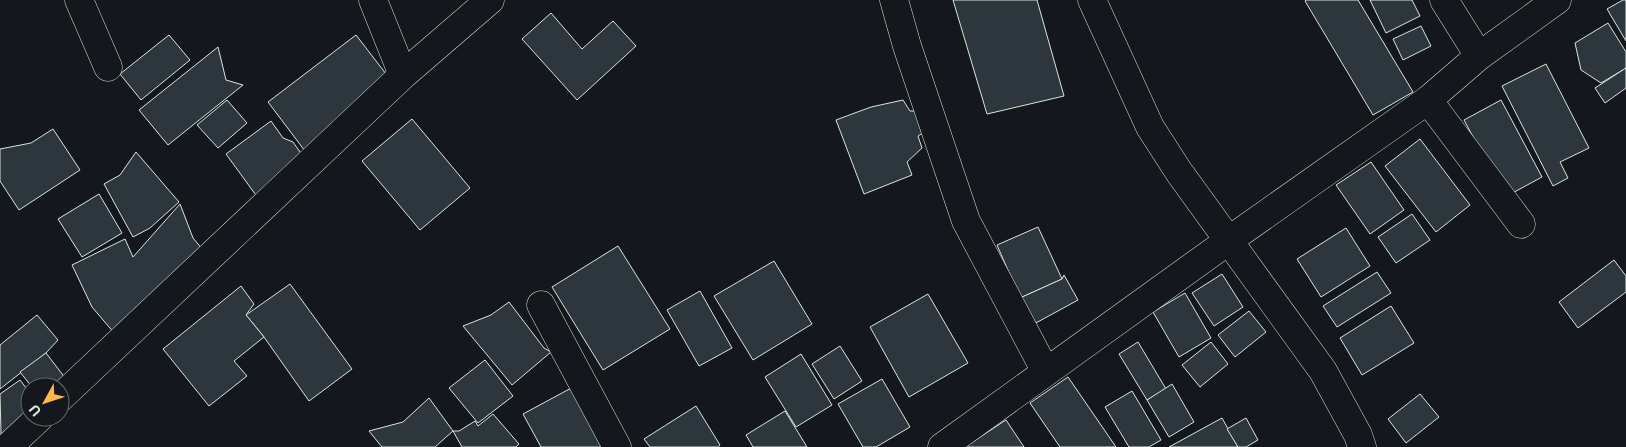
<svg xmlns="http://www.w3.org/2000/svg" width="1626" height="447" font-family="'Noto Sans',sans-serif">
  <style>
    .building { fill: #2c363c; stroke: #d8e6dc }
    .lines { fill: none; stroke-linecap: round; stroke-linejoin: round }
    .minor-casing { stroke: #d8e6dc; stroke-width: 29 }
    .minor { stroke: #14181c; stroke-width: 28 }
  </style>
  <rect width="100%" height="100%" fill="#14181c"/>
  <g class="building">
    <path d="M953 0H1037L1064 96 987 114Z"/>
    <path d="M1306 0H1358L1413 92 1373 115 1305 1Z"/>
    <path d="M1370 0H1412L1420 16 1386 33Z"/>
    <path d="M1623 0H1626V41L1607 9Z"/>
    <path d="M551 13 582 49 613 21 636 46 577 100 522 39Z"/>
    <path d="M1608 23 1626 52V68L1601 83 1581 70 1575 43Z"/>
    <path d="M1421 26 1431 46 1403 60 1393 39Z"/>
    <path d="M169 35 190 60 141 100 120 74Z"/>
    <path d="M356 35 393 83 305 151 268 102Z"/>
    <path d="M218 47 226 80 243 85 168 145 139 110Z"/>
    <path d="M1546 64 1589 148 1560 162 1568 178 1553 186 1502 86Z"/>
    <path d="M1626 68V88L1605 103 1595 88Z"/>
    <path d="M227 100 247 123 218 148 197 125Z"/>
    <path d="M903 100 910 111H917L929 129 918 136 922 148 907 162 912 175 864 194 836 120 871 107Z"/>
    <path d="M1501 100 1542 177 1505 197 1464 120Z"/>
    <path d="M412 119 470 188 420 230 362 161Z"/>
    <path d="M271 121 283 138 293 142 307 162 258 198 226 154Z"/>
    <path d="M53 129 80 170 19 210 0 181V149L31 143Z"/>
    <path d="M1420 139 1470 205 1436 232 1385 166Z"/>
    <path d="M136 152 179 202 150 228 133 237 104 184 120 175Z"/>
    <path d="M1371 162 1404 210 1370 234 1336 185Z"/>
    <path d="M99 194 122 233 82 257 58 219Z"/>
    <path d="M180 204 193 238 208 256 115 334 92 307 72 265 125 239 133 257Z"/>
    <path d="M1412 214 1430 240 1396 263 1378 237Z"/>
    <path d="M1038 227 1062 279 1020 298 997 245Z"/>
    <path d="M1346 228 1370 266 1321 297 1297 259Z"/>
    <path d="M618 246 670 329 603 370 552 287Z"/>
    <path d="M1614 260 1626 276V292L1578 328 1559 302Z"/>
    <path d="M774 261 812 324 753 360 714 296Z"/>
    <path d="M1377 272 1391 293 1337 327 1323 306Z"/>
    <path d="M1222 274 1243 307 1214 326 1192 293Z"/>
    <path d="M1064 275 1078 300 1034 324 1020 298 1062 279Z"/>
    <path d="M290 284 352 369 309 401 264 337 246 315Z"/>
    <path d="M241 286 254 304 246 315 264 337 234 361 247 376 209 406 163 349Z"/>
    <path d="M700 291 732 348 699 366 667 310Z"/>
    <path d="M1185 293 1211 338 1179 357 1153 312Z"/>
    <path d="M928 294 968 363 909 397 870 327Z"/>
    <path d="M509 302 544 348 551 352 512 385 463 326 491 315Z"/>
    <path d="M1391 306 1414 343 1362 375 1340 338Z"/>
    <path d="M1249 311 1266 332 1235 357 1218 335Z"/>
    <path d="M37 315 58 340 46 353 0 389V345Z"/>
    <path d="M1138 342 1166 389 1147 400 1119 354Z"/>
    <path d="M1211 342 1228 364 1200 387 1182 365Z"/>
    <path d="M840 346 862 381 834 399 812 364Z"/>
    <path d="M46 353 69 383 60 387H32L20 372Z"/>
    <path d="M801 354 832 405 796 427 765 377Z"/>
    <path d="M485 360 513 396 478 423 449 388Z"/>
    <path d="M1068 377 1116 447H1060L1030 403Z"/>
    <path d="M882 379 910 427 876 447H863L838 404Z"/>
    <path d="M20 380 30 393V413L1 434 0 394Z"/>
    <path d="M1172 384 1194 422 1169 437 1147 400Z"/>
    <path d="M575 386 606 447H541L523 414Z"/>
    <path d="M1132 391 1161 440 1149 447H1129L1105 407Z"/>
    <path d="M1420 394 1439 417 1406 443 1388 419Z"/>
    <path d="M429 398 453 431 435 447H382L369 431 403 422Z"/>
    <path d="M696 406 720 445 718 447H650L644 439Z"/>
    <path d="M785 411 807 447H753L746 435Z"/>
    <path d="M493 414 519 444 516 447H462L453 431H459L475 421 478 426Z"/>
    <path d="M1222 418 1238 447H1169Z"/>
    <path d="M1246 418 1258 440 1246 447H1238L1227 429Z"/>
    <path d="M1006 420 1024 447H965Z"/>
  </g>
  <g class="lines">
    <defs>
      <g id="minor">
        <path d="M79 0 108 67"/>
        <path d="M373 0 403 75"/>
        <path d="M894 0 907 46 966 221 1046 372"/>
        <path d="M1092 0 1150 127 1179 172 1323 371 1358 435 1362 447"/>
        <path d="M1444 0 1479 56"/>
        <path d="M1428 100 1521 224"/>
        <path d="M541 305 617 447"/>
        <path d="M60 398 403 75 490 0"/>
        <path d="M8 447 40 417"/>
        <path d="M942 447 1235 236 1428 100 1479 56 1557 0"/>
      </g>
    </defs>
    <use href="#minor" class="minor-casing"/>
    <use href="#minor" class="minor"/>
  </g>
  <g transform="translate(45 402) rotate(230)"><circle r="24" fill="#14181c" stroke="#626a69"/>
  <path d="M0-4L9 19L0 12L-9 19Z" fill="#ffb74d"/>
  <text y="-8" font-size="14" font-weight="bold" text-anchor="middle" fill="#d8e6dc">U</text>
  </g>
</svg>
